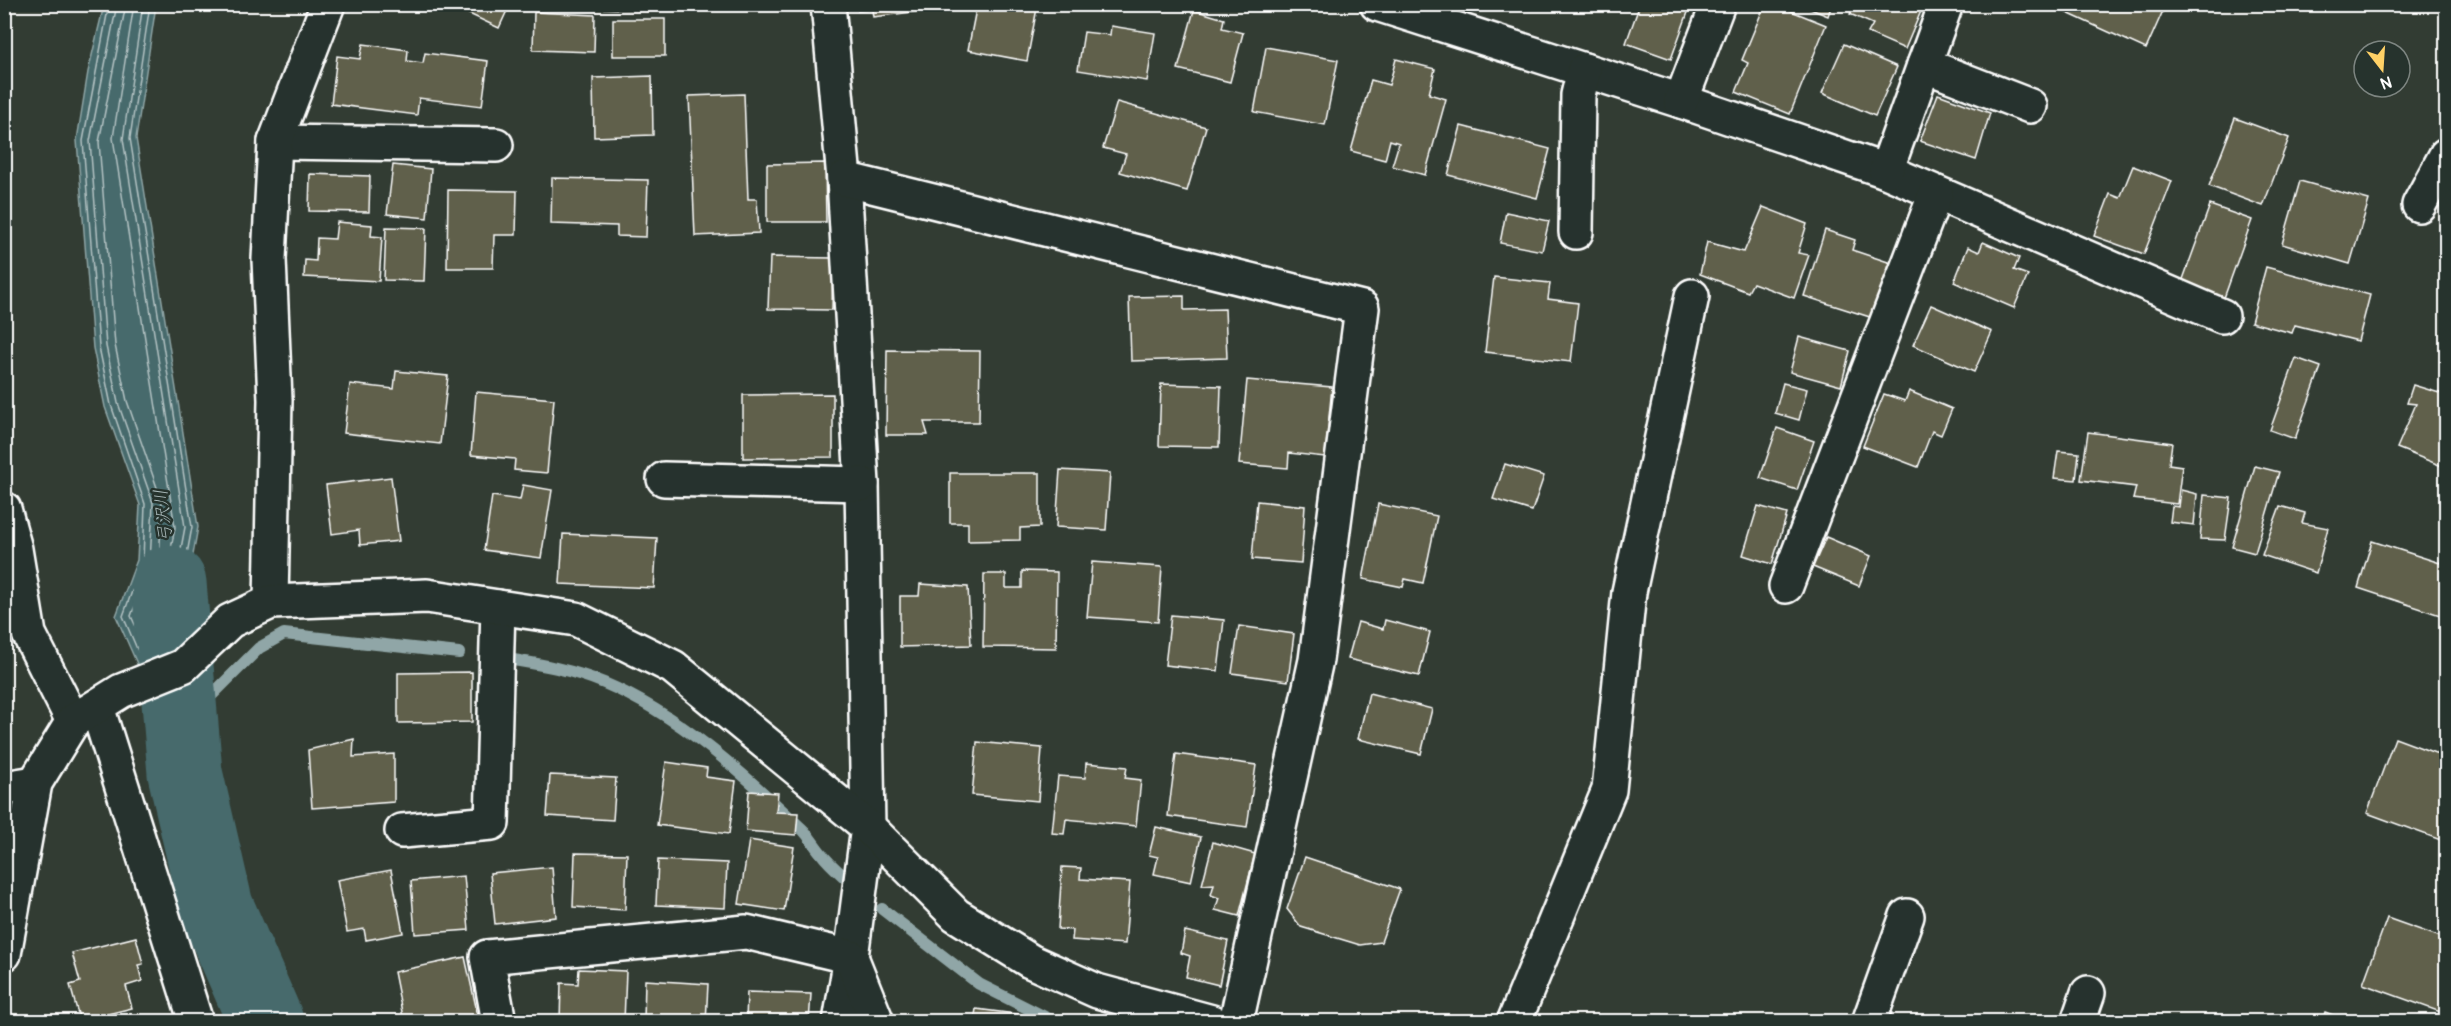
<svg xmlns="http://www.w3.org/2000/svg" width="2451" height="1026" font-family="Pangolin,'Klee One',sans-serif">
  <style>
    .water { fill: #466a6c; stroke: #90a6a7; stroke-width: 1.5 }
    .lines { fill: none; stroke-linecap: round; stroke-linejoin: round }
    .shore { stroke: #b5c3c4; stroke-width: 1.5 }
    .stream { stroke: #90a6a7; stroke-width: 12 }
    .river { stroke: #466a6c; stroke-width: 75 }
    .building { fill: #61604b; stroke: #fff; stroke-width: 1.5 }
    .minor-casing { stroke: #fff; stroke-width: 38 }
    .minor { stroke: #26332d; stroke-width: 33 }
    .labels { text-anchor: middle; stroke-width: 5; stroke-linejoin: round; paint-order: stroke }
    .water-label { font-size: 18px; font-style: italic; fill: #acbcbd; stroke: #26332d }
  </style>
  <rect width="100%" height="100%" fill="#323c33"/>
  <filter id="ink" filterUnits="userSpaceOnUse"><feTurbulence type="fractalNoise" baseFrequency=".0167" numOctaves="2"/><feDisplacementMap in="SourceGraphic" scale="12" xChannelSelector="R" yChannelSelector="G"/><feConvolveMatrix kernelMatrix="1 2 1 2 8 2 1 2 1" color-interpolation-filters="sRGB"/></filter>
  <g filter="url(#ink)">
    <path class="water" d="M104 5H156L136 138 198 527 175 655 142 675 116 616 137 560 140 505 105 407 93 348 77 140 88 72Z"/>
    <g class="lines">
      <g class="shore">
        <path d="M109 4 83 141 99 347 111 405 145 504 143 561 123 616 143 663"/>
        <path d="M117 4 90 141 106 346 118 403 153 503 150 563 131 616 150 657 162 651 185 527 123 139 143 4"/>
        <path d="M126 4 99 142 115 345 127 401 162 502 159 564 141 615 153 639 155 636 175 527 113 138 134 4"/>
        <path d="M150 4 130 138 192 527 169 652"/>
      </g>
      <g class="stream">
        <path d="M507 659C540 664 573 670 604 683 678 714 744 774 801 828 809 835 814 845 821 853 829 864 840 873 850 882"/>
        <path d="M180 714 197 710 259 648 284 634 459 653"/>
        <path d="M882 909 979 984 1055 1022"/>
      </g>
      <path class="river" d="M169 583 185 773 216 907 266 1022"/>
    </g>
    <g class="building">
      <path d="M448 4H510L499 28Z"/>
      <path d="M600 4H659L658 10 600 8Z"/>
      <path d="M857 4H919L920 11 873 17 872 10 858 11Z"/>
      <path d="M977 4 1012 11 1013 4 1037 8 1027 61 968 50Z"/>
      <path d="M1640 4H1691L1671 59 1626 43Z"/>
      <path d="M1765 4H1774L1826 25 1790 114 1736 92 1748 63 1742 60Z"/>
      <path d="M1798 4H1832L1828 16Z"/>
      <path d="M1854 4H1924L1905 49 1868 33 1873 24 1850 14Z"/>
      <path d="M2068 4H2166L2146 49 2065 12Z"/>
      <path d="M1194 10 1224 19 1222 28 1243 33 1230 82 1178 69Z"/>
      <path d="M534 12 595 15 594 52 533 50Z"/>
      <rect x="613" y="19" width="52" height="37"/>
      <path d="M1111 26 1155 33 1147 81 1078 70 1084 32 1110 35Z"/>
      <path d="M363 44 408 50 407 61 423 63 425 53 488 61 482 106 419 98 417 115 331 104 337 56 360 59Z"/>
      <path d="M1844 44 1897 67 1875 116 1822 93Z"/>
      <path d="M1266 47 1338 60 1325 125 1254 112Z"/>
      <path d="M1396 59 1435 69 1429 94 1446 99 1425 175 1392 166 1399 143 1390 140 1385 160 1351 151 1371 80 1389 85Z"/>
      <path d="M652 76 653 135 594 137 593 78Z"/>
      <path d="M744 94 748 199H757L759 233 695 236 689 96Z"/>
      <path d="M1938 94 1990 113 1976 160 1920 141Z"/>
      <path d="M1117 102 1206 127 1187 191 1120 172 1126 154 1103 148Z"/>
      <path d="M2235 118 2289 138 2263 206 2209 186Z"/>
      <path d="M1461 126 1550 149 1537 198 1448 175Z"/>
      <path d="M825 163 826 222H767V164Z"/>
      <path d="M393 165 431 169 427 218 387 214Z"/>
      <path d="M2133 166 2172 181 2144 254 2094 236 2110 194 2120 198Z"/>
      <path d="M310 174 370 176 369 212 309 211Z"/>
      <path d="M552 178 648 180 646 237 617 236V226L551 224Z"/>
      <path d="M2300 181 2369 200 2350 264 2282 244Z"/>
      <path d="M448 190 517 191 516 235H494L493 268H447Z"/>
      <path d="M2210 205 2252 220 2224 298 2182 282Z"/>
      <path d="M1763 207 1807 224 1798 253 1809 255 1794 298 1753 283 1748 292 1700 274 1707 242 1744 252Z"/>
      <path d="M1506 212 1549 221 1542 251 1500 243Z"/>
      <path d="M337 222 372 225 371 236 382 237 379 281 304 277 305 260 316 261 317 238 335 239Z"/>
      <path d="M386 227 426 228 424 281 384 280Z"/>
      <path d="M1825 230 1855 240 1852 250 1891 263 1873 318 1804 296Z"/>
      <path d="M1983 242 2019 258 2014 270 2028 275 2014 308 1954 282 1968 247 1979 252Z"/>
      <path d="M770 257 833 258 832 310 768 309Z"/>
      <path d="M2266 267 2370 295 2358 341 2295 325 2292 333 2251 322Z"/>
      <path d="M1494 277 1550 283 1548 299 1578 303 1571 362 1485 352Z"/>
      <path d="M1184 296V310L1225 309 1227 358 1131 361 1129 297Z"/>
      <path d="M1931 305 1992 332 1974 372 1913 345Z"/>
      <path d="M1799 337 1850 351 1841 386 1790 372Z"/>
      <path d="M887 350 980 351 979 422H924L928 435H886Z"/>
      <path d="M2296 358 2321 367 2295 439 2270 430Z"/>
      <path d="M396 371 448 376 440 444 344 433 350 384 394 389Z"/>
      <path d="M1247 380 1332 387 1325 457 1289 453 1288 468 1239 464Z"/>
      <path d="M1783 383 1807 389 1799 420 1775 413Z"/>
      <path d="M1161 384 1221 386 1219 447 1159 446Z"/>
      <path d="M2413 385 2446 395 2444 467 2397 448 2416 404 2407 403Z"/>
      <path d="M1909 391 1952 409 1941 435 1932 431 1918 467 1863 446 1884 394 1905 401Z"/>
      <path d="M476 392 554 399 547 473 514 470 515 459 471 455Z"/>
      <path d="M833 394V457L743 458V395Z"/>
      <path d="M1777 428 1814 441 1797 490 1760 478Z"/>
      <path d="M2088 432 2172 443 2169 464 2182 466 2177 504 2133 499 2136 487 2081 480Z"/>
      <path d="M2058 451 2079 453 2076 480 2054 478Z"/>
      <path d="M1505 464 1544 476 1532 511 1493 499Z"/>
      <path d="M2255 466 2279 472 2255 553 2232 547Z"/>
      <path d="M1060 470 1110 473 1106 530 1056 527Z"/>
      <path d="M950 473H1040V527L1020 528V540L968 541V523H950Z"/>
      <path d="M391 477 399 541 360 545 359 530 332 534 326 485Z"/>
      <path d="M523 485 552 490 541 558 484 550 492 496 520 500Z"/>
      <path d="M2181 490 2197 494 2194 525 2170 522 2172 506 2179 507Z"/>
      <path d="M2204 495 2231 498 2225 540 2200 539Z"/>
      <path d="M1257 501 1305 506 1301 563 1252 559Z"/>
      <path d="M1378 504 1437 516 1423 583 1405 579 1403 587 1363 579Z"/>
      <path d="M1758 506 1787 514 1772 564 1743 555Z"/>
      <path d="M2280 506 2305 513 2302 523 2328 528 2316 573 2262 555Z"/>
      <path d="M563 534 657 538 654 588 560 584Z"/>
      <path d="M1826 537 1871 556 1859 586 1813 567Z"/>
      <path d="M2372 541 2440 563 2444 549 2446 550V617L2358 588Z"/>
      <path d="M1092 562 1162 567 1158 622 1087 617Z"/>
      <path d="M1022 571 1057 572 1056 648 983 647 984 574H1006V588H1022Z"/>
      <path d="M920 584 968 587 971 645 900 647V596H919Z"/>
      <path d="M1171 615 1224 620 1218 671 1165 665Z"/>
      <path d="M1385 620 1430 632 1419 676 1348 659 1358 622 1383 629Z"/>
      <path d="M1239 626 1294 634 1288 681 1232 673Z"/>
      <path d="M472 672V722L398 723V673Z"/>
      <path d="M1369 693 1432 709 1421 754 1358 739Z"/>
      <path d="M2395 738 2446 757V842L2367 813Z"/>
      <path d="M354 739 353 757 394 754V802L312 808 308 750Z"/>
      <path d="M977 742 1042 748 1038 801 972 795Z"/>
      <path d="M1176 754 1256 765 1247 827 1168 816Z"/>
      <path d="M666 762 707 768 706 777 736 781 729 834 657 825Z"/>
      <path d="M1086 763 1127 767 1125 778 1141 780 1136 826 1066 819 1064 834 1052 833 1058 776 1085 778Z"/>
      <path d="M550 775 616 778 613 820 547 816Z"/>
      <path d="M749 791 778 793 776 812 798 813 796 835 746 831Z"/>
      <path d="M1156 827 1201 837 1191 882 1154 874 1158 857 1149 855Z"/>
      <path d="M749 840 794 847 784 911 739 904Z"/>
      <path d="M1213 842 1255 854 1239 916 1215 910 1219 898 1211 895 1214 884 1202 885Z"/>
      <path d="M575 853 627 854 625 910 573 907Z"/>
      <path d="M1305 857 1400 889 1381 942 1360 945 1301 927 1287 909Z"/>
      <path d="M658 860 727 863 725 908 656 905Z"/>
      <path d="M552 867 556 917 495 924 490 873Z"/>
      <path d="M1062 867 1081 868 1080 879 1130 882 1125 944 1072 940 1073 930 1058 929Z"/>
      <path d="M391 870 403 933 366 940 364 929 347 932 337 880Z"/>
      <path d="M464 876 469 930 415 934 411 881Z"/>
      <path d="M2387 918 2446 939V1014L2363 984Z"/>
      <path d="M1185 931 1228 941 1219 985 1186 977 1190 956 1181 953Z"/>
      <path d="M136 937 143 964 138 965 142 981 126 986 132 1008 80 1021 70 985 80 982 72 953Z"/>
      <path d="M465 957 478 1016 450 1022H404L394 972Z"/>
      <path d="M579 969 626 971 624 1022H560L561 983 578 984Z"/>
      <path d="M645 980 708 984 706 1022H644Z"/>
      <path d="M747 992 811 994 809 1022H746Z"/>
      <path d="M976 1009 1023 1015 1022 1022H974Z"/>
      <path d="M2325 1012 2351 1022H2322Z"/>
    </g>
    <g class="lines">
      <defs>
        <g id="minor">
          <path d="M828 4 844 179 862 484 868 827 851 957 840 1022"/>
          <path d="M1377 4 1681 101 1886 171 2222 316"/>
          <path d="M1924 65 2030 106"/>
          <path d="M1681 101 1718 4"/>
          <path d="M275 142 496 145"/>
          <path d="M1886 171 1946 4"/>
          <path d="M844 179 1362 308 1316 660 1236 1022"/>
          <path d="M2419 205 2446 155"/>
          <path d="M1576 232 1578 95 1584 70"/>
          <path d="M664 479 862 484"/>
          <path d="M4 509 15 549 29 634 73 721"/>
          <path d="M1786 586 1936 193"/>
          <path d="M271 602 275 400 269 259 275 142 328 4"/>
          <path d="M97 707 196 1022"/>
          <path d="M4 788 35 783"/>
          <path d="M402 831 492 823 498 607"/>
          <path d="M4 954 35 783 73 721 121 691 183 666 230 621 271 602 427 596 576 619 673 667 868 827 956 915 1030 961 1097 991 1212 1022"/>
          <path d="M499 1022 487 957 746 932 851 957 877 1022"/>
          <path d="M1514 1022 1609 790 1629 592 1692 296"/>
          <path d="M1869 1022 1907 916"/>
          <path d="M2078 1022 2088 993"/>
        </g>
      </defs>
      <use href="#minor" class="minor-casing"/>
      <use href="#minor" class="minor"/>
    </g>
  </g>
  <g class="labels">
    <g class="water-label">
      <text transform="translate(163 516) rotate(-96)" y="6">弓沢川</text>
    </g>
  </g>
  <rect width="2451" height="1026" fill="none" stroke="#26332d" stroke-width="24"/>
  <rect x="12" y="12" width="2427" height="1002" fill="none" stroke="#fff" stroke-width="2" filter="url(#ink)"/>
  <g transform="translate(2382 69) rotate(163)"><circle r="28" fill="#26332d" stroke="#7d8581" stroke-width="1.5"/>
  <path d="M0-4.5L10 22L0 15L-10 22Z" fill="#ffd166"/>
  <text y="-9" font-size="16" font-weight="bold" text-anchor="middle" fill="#ffffff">N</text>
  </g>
</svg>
